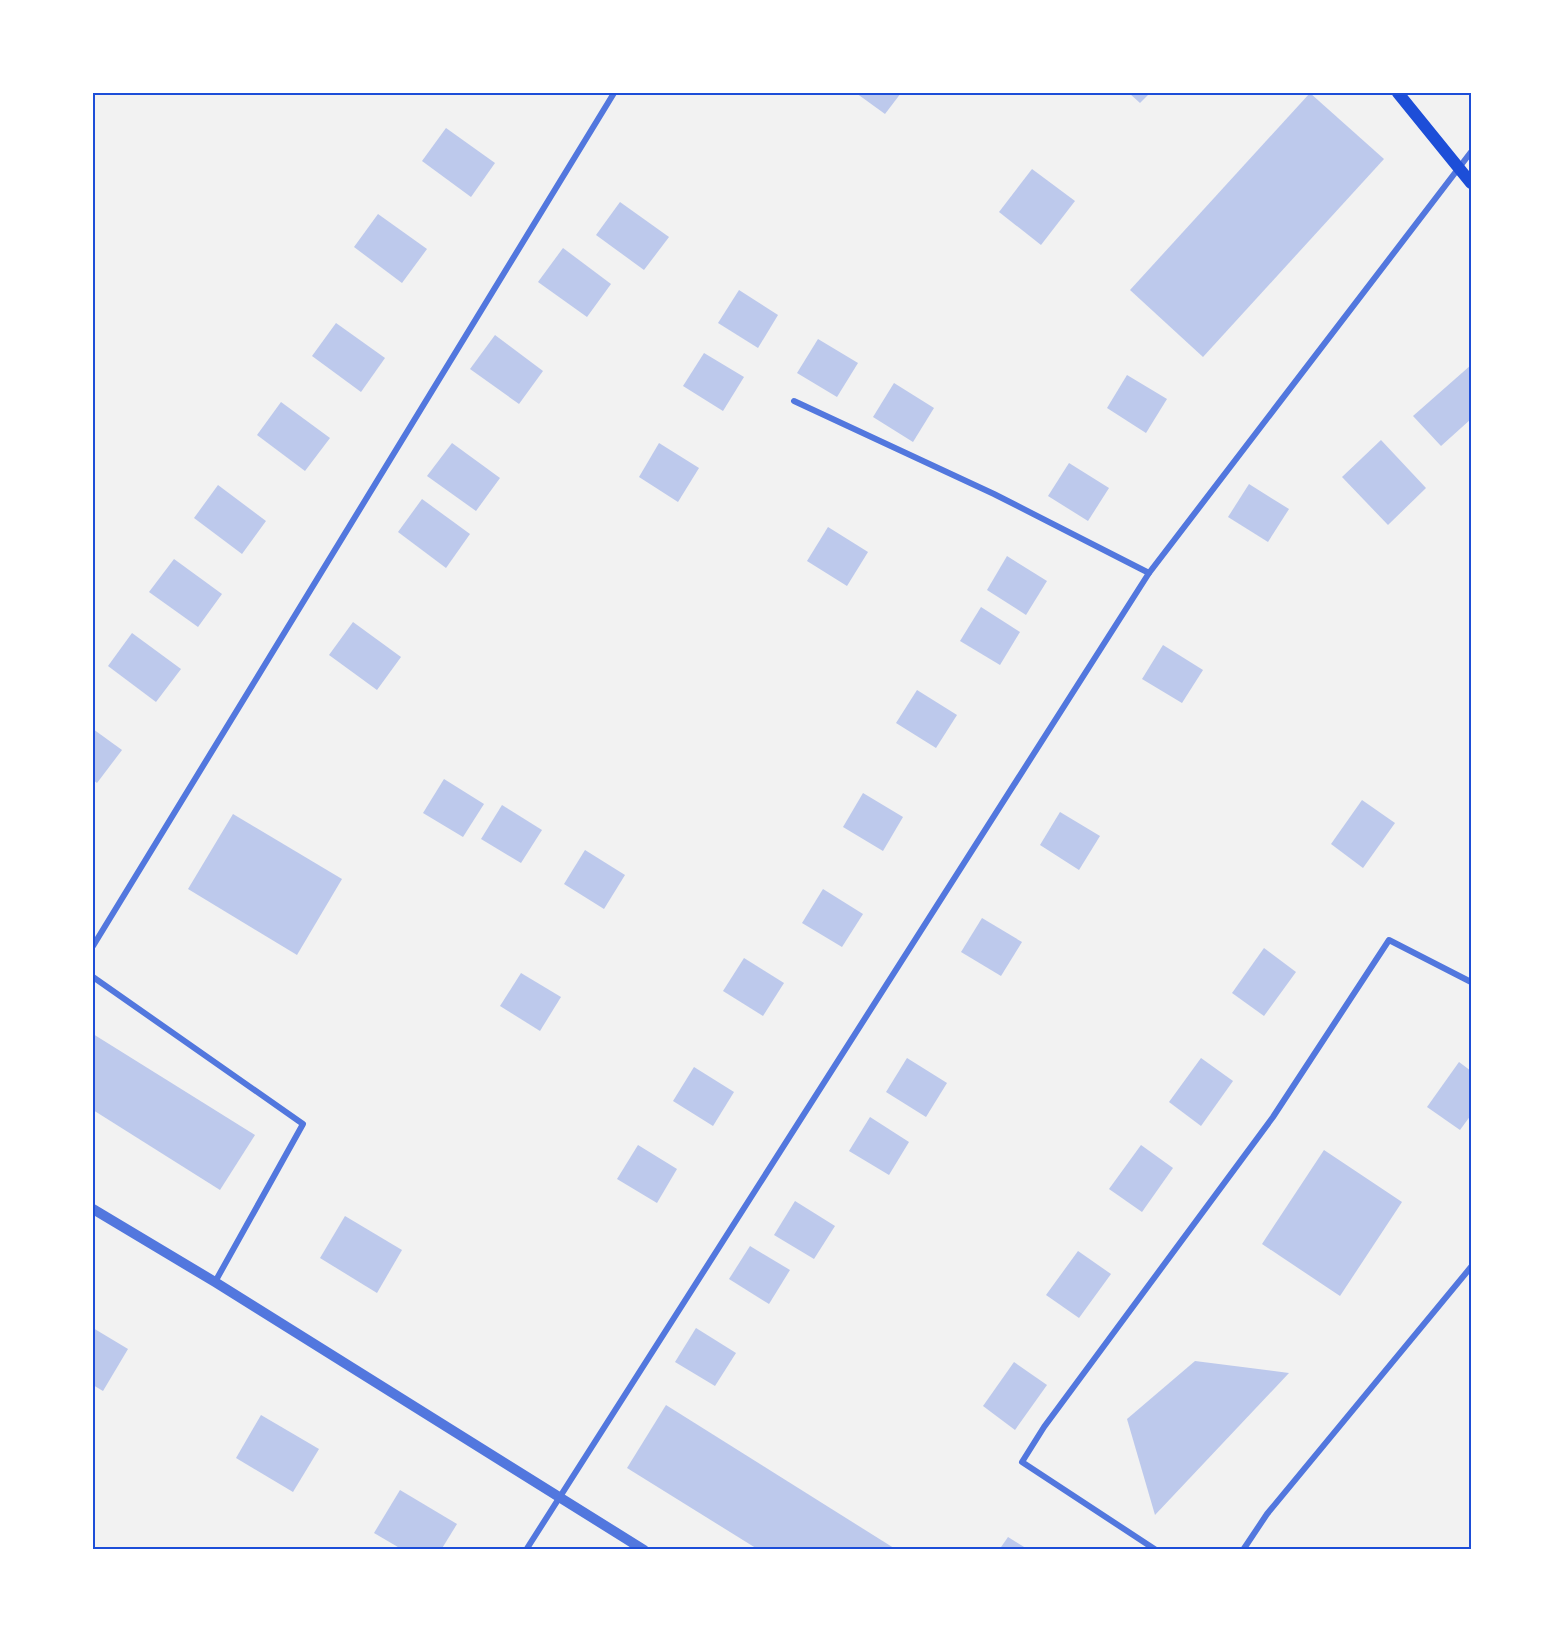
<svg xmlns="http://www.w3.org/2000/svg" width="1564" height="1643" font-family="Mulish,sans-serif">
  <style>
    .building { fill: #bdc9ec }
    .lines { fill: none; stroke-linecap: round; stroke-linejoin: round }
    .minor { stroke: #5277de; stroke-width: 6 }
    .tertiary { stroke: #5277de; stroke-width: 10 }
    .secondary { stroke: #1d4ed8; stroke-width: 12 }
    .neatline { fill: none; stroke: #1d4ed8; stroke-width: 2 }
  </style>
  <rect width="100%" height="100%" fill="#f2f2f2"/>
  <g class="building">
    <path d="M856 93H901L885 114Z"/>
    <path d="M1129 93H1150L1140 103Z"/>
    <path d="M1310 93 1384 159 1203 357 1130 290Z"/>
    <path d="M446 128 495 163 471 197 422 161Z"/>
    <path d="M1032 169 1075 201 1041 245 999 212Z"/>
    <path d="M620 202 669 237 644 270 596 235Z"/>
    <path d="M378 214 427 249 402 283 354 247Z"/>
    <path d="M563 248 611 284 587 317 538 282Z"/>
    <path d="M739 290 778 315 758 348 718 323Z"/>
    <path d="M336 323 385 358 361 392 312 356Z"/>
    <path d="M495 335 543 371 519 404 470 369Z"/>
    <path d="M818 339 858 363 837 397 797 373Z"/>
    <path d="M704 353 744 377 723 411 683 386Z"/>
    <path d="M1471 365V419L1441 446 1413 416Z"/>
    <path d="M1127 375 1167 399 1146 433 1107 408Z"/>
    <path d="M894 383 934 408 913 442 873 417Z"/>
    <path d="M281 402 330 438 305 471 257 435Z"/>
    <path d="M1381 440 1426 488 1388 525 1342 477Z"/>
    <path d="M452 443 500 478 476 511 427 476Z"/>
    <path d="M659 443 699 468 678 502 639 477Z"/>
    <path d="M1069 463 1109 488 1088 521 1048 496Z"/>
    <path d="M1249 484 1289 509 1268 542 1228 517Z"/>
    <path d="M218 485 266 521 242 554 194 518Z"/>
    <path d="M422 499 470 534 446 568 398 532Z"/>
    <path d="M828 527 868 552 847 586 807 561Z"/>
    <path d="M1007 556 1047 581 1026 615 987 590Z"/>
    <path d="M174 559 222 594 198 627 149 592Z"/>
    <path d="M981 607 1020 632 1000 665 960 641Z"/>
    <path d="M353 622 401 657 377 690 329 655Z"/>
    <path d="M132 633 181 669 156 702 108 666Z"/>
    <path d="M1163 645 1203 670 1182 703 1142 679Z"/>
    <path d="M917 690 957 715 936 748 896 723Z"/>
    <path d="M93 729 122 750 97 783 93 780Z"/>
    <path d="M444 779 484 804 463 837 423 813Z"/>
    <path d="M863 793 903 817 883 851 843 827Z"/>
    <path d="M1362 800 1395 823 1363 868 1331 844Z"/>
    <path d="M502 805 542 830 521 863 481 839Z"/>
    <path d="M1060 812 1100 836 1079 870 1040 845Z"/>
    <path d="M233 814 342 879 297 955 188 889Z"/>
    <path d="M585 850 625 875 604 909 564 884Z"/>
    <path d="M823 889 863 914 842 947 802 923Z"/>
    <path d="M982 918 1022 942 1001 976 961 952Z"/>
    <path d="M1264 948 1296 972 1264 1016 1232 993Z"/>
    <path d="M744 958 784 983 763 1016 723 991Z"/>
    <path d="M521 973 561 997 540 1031 500 1006Z"/>
    <path d="M93 1034 255 1135 220 1190 93 1110Z"/>
    <path d="M907 1058 947 1083 926 1117 886 1092Z"/>
    <path d="M1201 1058 1233 1081 1201 1126 1169 1102Z"/>
    <path d="M1459 1062 1471 1071V1115L1460 1130 1427 1107Z"/>
    <path d="M694 1067 734 1092 713 1126 673 1101Z"/>
    <path d="M870 1117 909 1142 889 1175 849 1151Z"/>
    <path d="M638 1145 677 1169 657 1203 617 1179Z"/>
    <path d="M1141 1145 1173 1168 1142 1212 1109 1189Z"/>
    <path d="M1324 1150 1402 1202 1340 1296 1262 1244Z"/>
    <path d="M795 1201 835 1226 814 1259 774 1235Z"/>
    <path d="M345 1216 402 1250 377 1293 320 1258Z"/>
    <path d="M750 1246 790 1270 769 1304 729 1279Z"/>
    <path d="M1078 1251 1111 1274 1079 1318 1046 1295Z"/>
    <path d="M93 1328 128 1349 103 1391 93 1385Z"/>
    <path d="M696 1328 736 1353 715 1386 675 1362Z"/>
    <path d="M1195 1361 1289 1373 1155 1515 1127 1419Z"/>
    <path d="M1014 1362 1047 1385 1015 1430 983 1406Z"/>
    <path d="M666 1405 897 1550H759L627 1468Z"/>
    <path d="M261 1415 319 1449 293 1492 236 1458Z"/>
    <path d="M400 1490 457 1524 441 1550H403L374 1533Z"/>
    <path d="M1008 1537 1029 1550H999Z"/>
  </g>
  <g class="lines">
    <g class="minor">
      <path d="M794 401 994 494 1149 573"/>
      <path d="M93 946 614 93"/>
      <path d="M93 977 303 1124 215 1282"/>
      <path d="M526 1550 1149 573 1471 152"/>
      <path d="M1156 1550 1022 1462 1044 1427 1273 1117 1389 940 1471 982"/>
      <path d="M1243 1550 1267 1514 1471 1267"/>
    </g>
    <path class="tertiary" d="M93 1209 215 1282 644 1550"/>
    <path class="secondary" d="M1398 93 1471 183"/>
  </g>
  <rect width="1564" height="1643" fill="none" stroke="#ffffff" stroke-width="189"/>
  <rect x="94" y="94" width="1376" height="1454" class="neatline"/>
</svg>
